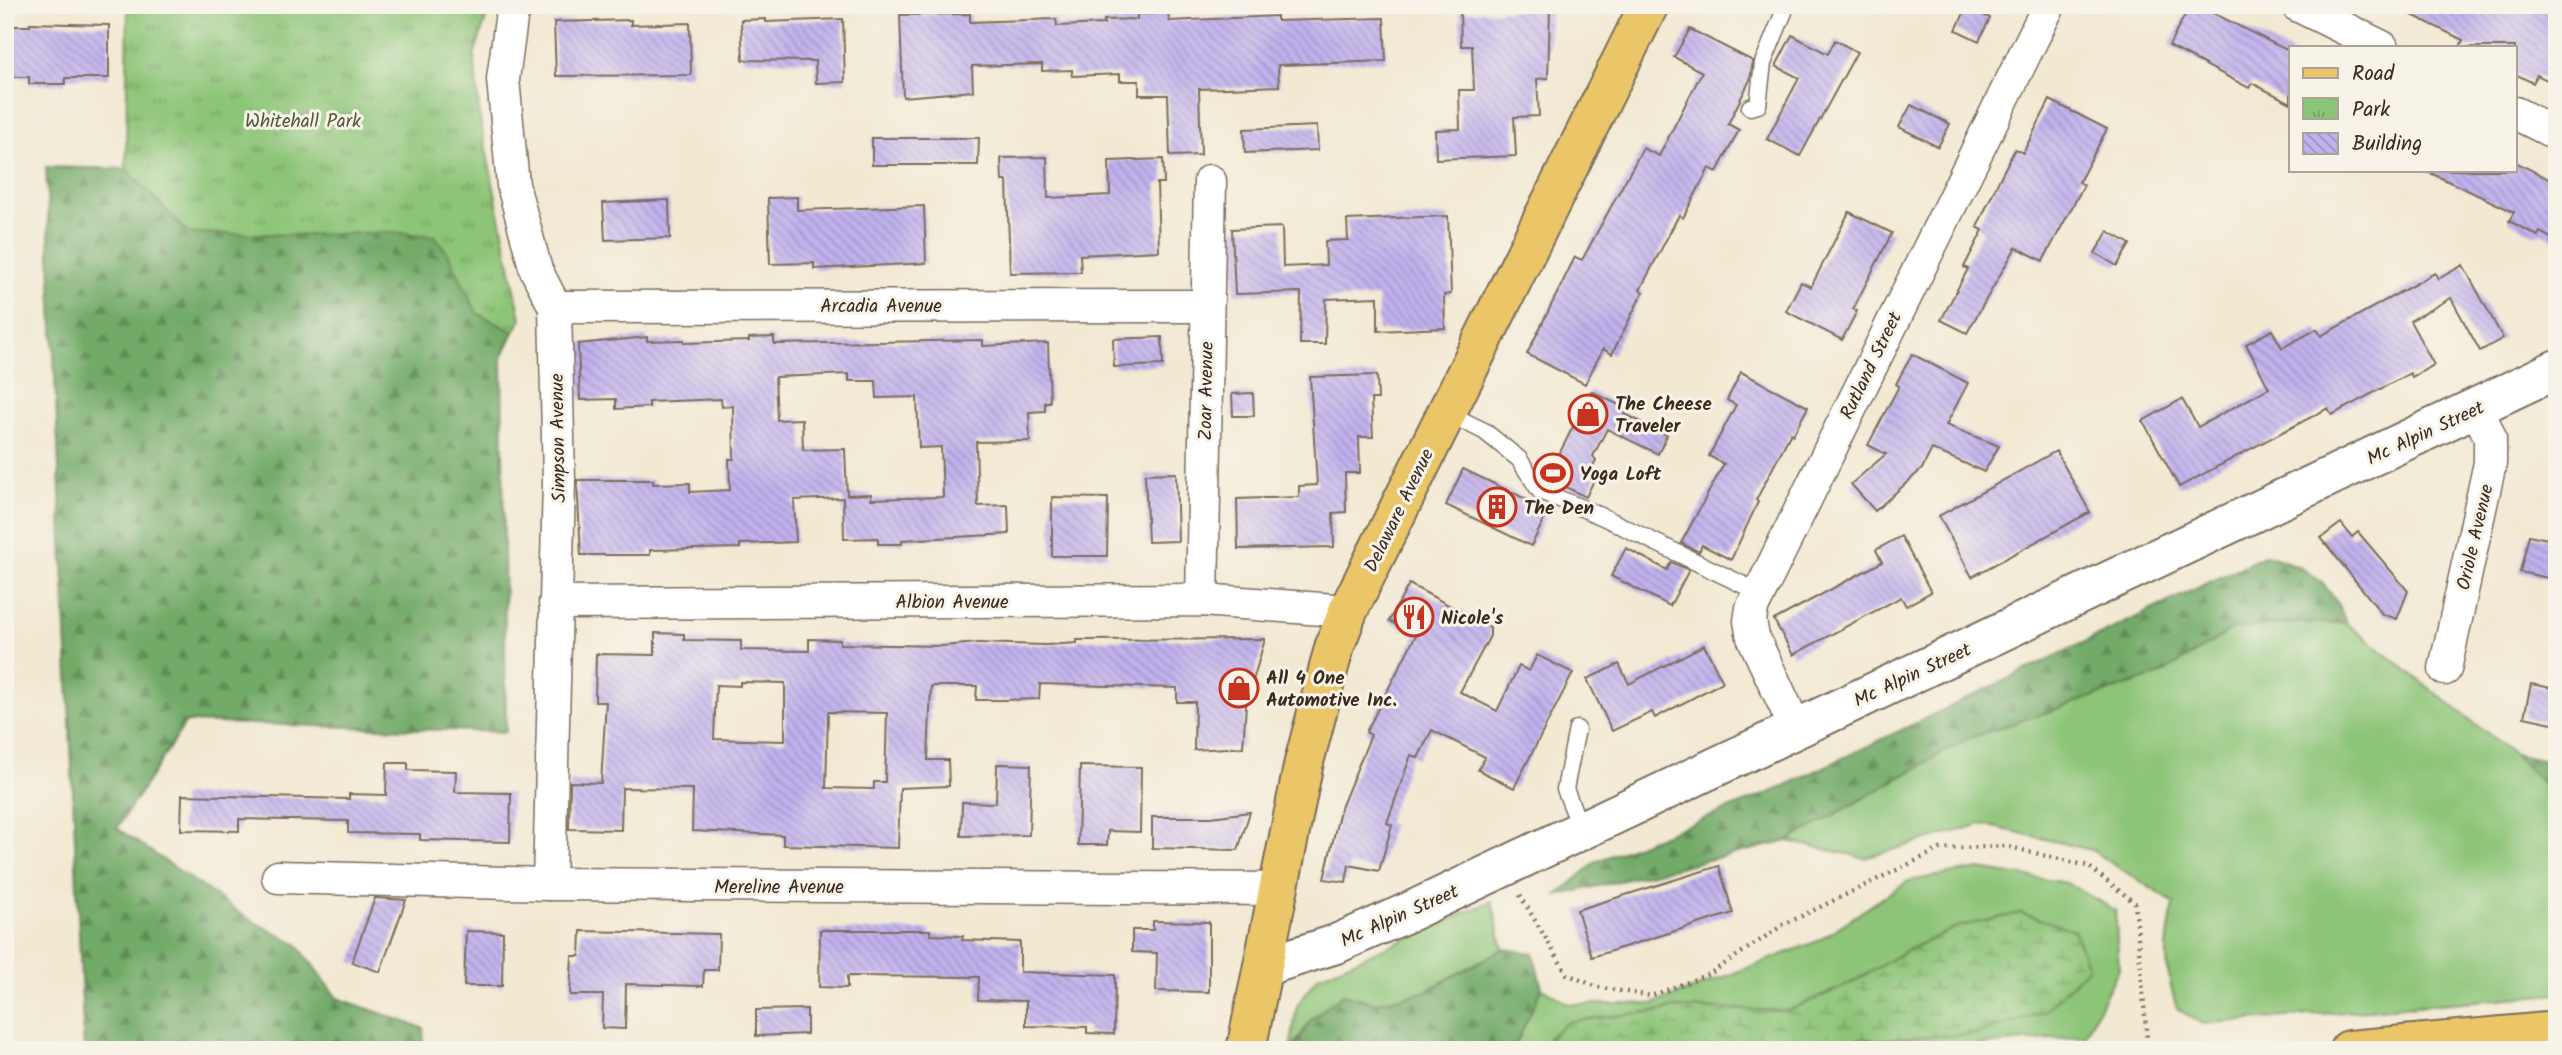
<svg xmlns="http://www.w3.org/2000/svg" width="2562" height="1055" font-family="Kalam,sans-serif">
  <style>
    .green { fill: #8dc578; stroke: #64784b; stroke-width: 2 }
    .forest { fill: url(#forest-firs); stroke: #566a43; stroke-width: 2 }
    .wetland { fill: url(#wetland-marsh); stroke: #64784b; stroke-width: 2 }
    .park { fill: url(#park-tufts); stroke: #64784b; stroke-width: 2 }
    .building { fill: url(#building-back-hatch); fill-rule: evenodd }
    .lines { fill: none; stroke-linecap: round; stroke-linejoin: round }
    .service-casing { stroke: #7b6d5d; stroke-width: 19 }
    .minor-casing { stroke: #7b6d5d; stroke-width: 35 }
    .tertiary-casing { stroke: #7b6d5d; stroke-width: 42 }
    .primary-casing { stroke: #7b6d5d; stroke-width: 42 }
    .motorway-casing { stroke: #7b6d5d; stroke-width: 42 }
    .path { stroke: #7b6d5d; stroke-width: 4.5; stroke-dasharray: 2 5; stroke-linecap: butt }
    .service { stroke: #fff; stroke-width: 16 }
    .minor { stroke: #fff; stroke-width: 32 }
    .tertiary { stroke: #fff; stroke-width: 38 }
    .primary { stroke: #ebc669; stroke-width: 38 }
    .motorway { stroke: #ebc669; stroke-width: 38 }
    .labels { text-anchor: middle; stroke-width: 6; stroke-linejoin: round; paint-order: stroke }
    .park-label { font-size: 19px; fill: #545839; stroke: #f7f3e8 }
    .street-label { font-size: 19px; fill: #3b2a1e; stroke: #f7f3e8 }
    .poi-label { font-size: 19px; font-weight: bold; fill: #3b2a1e; stroke: #f7f3e8; text-anchor: start }
  </style>
  <defs>
    <pattern id="forest-firs" width="22" height="20" patternUnits="userSpaceOnUse" patternTransform="scale(1.75)"><rect width="22" height="20" fill="#72aa68"/><path d="M5 1l3.5 6h-7zM16 11l3.5 6h-7z" fill="#5f8b55"/></pattern>
    <pattern id="wetland-marsh" width="20" height="14" patternUnits="userSpaceOnUse" patternTransform="scale(1.75)"><rect width="20" height="14" fill="#8dc578"/><path d="M1 5h8M5 5V1M11 12h8M15 12V8" fill="none" stroke="#74a062"/></pattern>
    <pattern id="park-tufts" width="24" height="20" patternUnits="userSpaceOnUse" patternTransform="scale(1.75)"><rect width="24" height="20" fill="#8dc578"/><path d="M3 7l-1-3M5 7V3M7 7l1-3M15 17l-1-3M17 17v-4M19 17l1-3" fill="none" stroke="#74a062"/></pattern>
    <pattern id="building-back-hatch" width="6" height="6" patternUnits="userSpaceOnUse" patternTransform="scale(1.75)"><rect width="6" height="6" fill="#c1b2ee"/><path d="M-1 5l2 2M0 0l6 6M5-1l2 2" fill="none" stroke="#9e91c0"/></pattern>
  </defs>
  <rect width="100%" height="100%" fill="#f7f3e8"/>
  <filter id="ink" filterUnits="userSpaceOnUse"><feTurbulence type="fractalNoise" baseFrequency=".0143" numOctaves="2"/><feDisplacementMap in="SourceGraphic" scale="14" xChannelSelector="R" yChannelSelector="G"/><feConvolveMatrix kernelMatrix="1 2 1 2 8 2 1 2 1" color-interpolation-filters="sRGB"/></filter>
  <filter id="wash" filterUnits="userSpaceOnUse"><feTurbulence type="fractalNoise" baseFrequency=".00686" numOctaves="4" result="noise"/><feDisplacementMap in="SourceGraphic" scale="28" xChannelSelector="R" yChannelSelector="G"/><feGaussianBlur stdDeviation="1.57" result="paint"/><feColorMatrix in="noise" values="0 0 0 0 0 0 0 0 0 0 0 0 0 0 0 0 0 1.4 0 .05"/><feComposite in="paint" operator="in"/></filter>
  <g filter="url(#wash)">
    <rect width="100%" height="100%" fill="#f2e9d3"/>
    <g class="green">
      <path d="M2290 623H2346L2514 754 2557 797V994L2202 1024 2177 1008C2163 966 2165 946 2174 903L2091 850 1982 824 1865 858 1788 841 1969 738 2161 674 2233 629Z"/>
      <path d="M1979 869 2067 883 2115 910 2119 968 2085 1036 1922 1050H1693L1974 1034 2021 913 1957 927 1906 951 1848 985 1787 1011 1680 1008 1568 1022 1548 1038 1551 1050H1513L1542 988 1569 1004H1653L1818 941 1908 881Z"/>
      <path d="M1492 901 1503 949 1424 992 1375 1003 1343 994 1313 1018 1290 1050 1297 1006 1317 977Z"/>
    </g>
    <g class="forest">
      <path d="M46 167 126 169 188 233 305 235 391 232 435 236 450 256 477 313 514 332 502 357 506 732 186 722 117 828 249 919 297 944 337 998 423 1028 424 1050H84Z"/>
      <path d="M2266 555C2307 567 2330 580 2346 623H2290L2233 629 2161 674 1969 738 1788 841 1556 896 1597 861 1774 791Z"/>
      <path d="M2514 754 2557 763V797Z"/>
      <path d="M1503 949 1533 953 1542 988 1513 1050H1293L1313 1018 1343 994 1375 1003 1424 992Z"/>
    </g>
    <path class="wetland" d="M2021 913 2074 930 2088 967 2044 1012 1974 1034 1693 1050H1551L1548 1038 1568 1022 1680 1008 1787 1011 1848 985 1906 951 1957 927Z"/>
    <path class="park" d="M128 5H490L474 56 480 120 521 319 514 332 477 313 450 256 435 236 391 232 305 235 188 233 126 169Z"/>
    <g id="blocks">
      <g class="building">
        <path d="M2190 5H2197L2291 52V103L2252 83 2249 88 2169 46Z"/>
        <path d="M2392 5H2557V85L2537 75 2533 83 2515 74V47H2460L2463 40Z"/>
        <path d="M1967 7 1990 18 1979 41 1956 30Z"/>
        <path d="M1550 9 1548 78 1537 79 1539 116 1514 117 1516 156 1436 159 1435 130 1460 129 1459 90H1474L1472 46H1461L1460 12Z"/>
        <path d="M1168 13 1169 21 1277 16V21L1384 18 1386 61 1278 65 1279 86 1199 89 1201 155 1170 156 1168 95H1139V81H1120V74L1072 76V70L1042 71V64L972 66 973 91 903 97 900 15 970 14V22L1056 19 1057 26 1104 24V20L1137 19V14Z"/>
        <path d="M766 19V22L843 19 845 82 816 83 815 61 743 60 741 20Z"/>
        <path d="M631 20V25L690 23 691 75 556 76 554 22Z"/>
        <path d="M30 23 109 25V78H65V84H29V77H5V26H30Z"/>
        <path d="M1690 29 1753 61 1750 80 1728 124 1739 130 1717 172 1709 168 1683 218 1679 215 1640 290 1643 292 1612 354 1603 349 1585 384 1527 354 1575 257 1582 260 1643 148 1659 156 1702 72 1674 57Z"/>
        <path d="M1792 35 1828 54 1835 40 1857 52 1800 156 1767 139 1799 78 1776 66Z"/>
        <path d="M2050 100 2107 129 2079 182 2084 185 2043 261 2016 247 1967 333 1941 320 1968 269 1964 267 1983 230 1977 227 1999 180 2015 149 2023 153Z"/>
        <path d="M1911 105 1950 124 1938 147 1899 127Z"/>
        <path d="M1317 126 1318 150 1245 153 1244 129Z"/>
        <path d="M872 138H979L978 165H872Z"/>
        <path d="M1047 157 1048 198 1110 195 1109 161 1163 159 1164 183H1157L1159 251 1080 255 1081 272 1010 273 1007 181H1002L1001 158Z"/>
        <path d="M2515 162 2557 183V241L2540 232 2538 236 2509 221 2514 212 2424 170H2515Z"/>
        <path d="M797 197V210L924 206 926 263 814 269V263L770 264 768 198Z"/>
        <path d="M669 200 670 238 605 240 603 203Z"/>
        <path d="M1849 212 1892 233 1853 309 1857 311 1842 340 1786 311 1801 282 1811 287Z"/>
        <path d="M1448 216 1451 294 1444 295 1445 328 1378 331V297L1326 299 1325 344H1300L1301 292 1235 294 1232 229 1282 227 1283 267 1326 265 1325 241 1348 240 1347 220Z"/>
        <path d="M2108 231 2130 244 2117 266 2095 253Z"/>
        <path d="M2463 265 2503 338 2480 351 2451 298 2410 321 2434 365 2412 377 2410 373 2332 415 2328 408 2179 487 2143 421 2182 399 2198 427 2269 388 2246 344 2272 330 2282 348 2317 329 2321 336 2435 273 2438 279Z"/>
        <path d="M647 337V341L684 340V343L749 341V338L774 337V344L983 340V346L1048 343 1050 402H1045V411L1029 412 1030 441 976 442 978 506 1008 505 1009 534 902 540V544H878V538L844 539 843 498 794 500 796 542 740 544V548L650 550V555H581L577 480H653V484L690 483V492L730 490 729 459H734L733 406 722 407 721 399 649 402V407L616 409V399L580 400 578 344ZM849 374V381H876L877 398 917 397 919 448 941 447 943 497 871 499V494L847 495 845 449 803 450 802 419 777 420 775 377Z"/>
        <path d="M1162 337 1163 365 1114 367 1113 339Z"/>
        <path d="M1912 354 1968 383 1946 425 1999 446 1984 472 1932 449 1922 469 1875 511 1851 484 1886 454 1868 445 1899 386 1896 384Z"/>
        <path d="M1741 372 1808 407 1793 435 1791 433 1756 500 1758 502 1731 560 1702 545 1699 552 1681 543 1724 464 1709 456 1736 405 1727 400Z"/>
        <path d="M1377 375 1378 399H1371L1373 437H1359L1360 473H1345L1346 512 1333 513 1334 547 1238 549 1237 499 1299 497V486L1317 485 1310 377Z"/>
        <path d="M1591 391 1619 405 1617 410 1667 435 1658 454 1607 429 1593 456 1596 460 1588 475 1595 478 1586 497 1547 478Z"/>
        <path d="M1253 393 1254 416H1233L1232 394Z"/>
        <path d="M2056 451 2090 512 1972 577 1939 516Z"/>
        <path d="M1463 469 1549 510 1531 546 1446 505Z"/>
        <path d="M1176 473 1178 541 1148 542 1145 474Z"/>
        <path d="M1052 497 1108 498 1107 556H1052Z"/>
        <path d="M2341 523 2352 537 2358 532 2408 591 2397 619 2382 614 2321 538Z"/>
        <path d="M2529 535 2557 541V580L2520 572Z"/>
        <path d="M1901 536 1931 592 1906 606 1901 597 1793 655 1774 620 1882 562 1876 550Z"/>
        <path d="M1626 548 1667 570 1671 562 1689 570 1670 606 1611 576Z"/>
        <path d="M1409 584 1490 627V636L1460 692 1497 711 1519 666 1529 671 1537 655 1573 673 1514 788 1478 770 1485 757 1432 730 1418 758 1411 755 1387 823 1392 825 1379 871 1349 865 1346 882 1324 879 1340 810 1371 735 1366 732 1416 635 1389 621Z"/>
        <path d="M655 633 684 634V640L741 641V650L809 651V639L840 640V644L942 646 978 643 1046 645 1077 643V640L1265 639 1246 705 1243 747 1194 750 1195 702H1177V688L1040 684 1039 699 1004 700H976L977 686H931L928 760H948L949 786 900 788 898 848 783 845V835L692 831 693 789 622 788 621 830 569 829 570 782 601 783 606 702H595L596 654 655 655ZM740 682 785 683V741L714 739 716 685 740 686ZM828 712 887 713 885 782H874V789L826 788Z"/>
        <path d="M1704 645 1723 682 1655 718 1652 712 1612 731 1587 679 1619 664 1629 684Z"/>
        <path d="M2531 684 2557 689V724L2524 717Z"/>
        <path d="M387 763H408V770L456 771 455 792 511 793 510 842 420 840V834L348 833V821L239 819V831L181 830 182 795 349 799V794L386 795Z"/>
        <path d="M997 764 1031 765 1029 835 961 836 962 802 996 803Z"/>
        <path d="M1080 766 1141 767 1140 832 1108 831 1107 845H1078Z"/>
        <path d="M1250 812 1238 850 1152 848V817H1211Z"/>
        <path d="M1719 866 1733 913 1592 957 1577 910Z"/>
        <path d="M375 898 406 900 380 972 352 962Z"/>
        <path d="M1153 921 1209 922V992L1156 991 1157 953 1132 952V930H1153Z"/>
        <path d="M820 930H930V935L963 936 962 940 1020 942V972L1115 975 1114 1034 1087 1033V1027L1026 1026V1001L978 1000 979 977 847 976V988L819 987Z"/>
        <path d="M466 931 503 932 502 986H464Z"/>
        <path d="M581 931 719 934 718 970H704L703 986 626 984 625 1029 602 1028 603 995H570L572 956H580Z"/>
        <path d="M807 1009V1034L756 1036V1010Z"/>
      </g>
    </g>
  </g>
  <g filter="url(#ink)">
    <use href="#blocks" fill-opacity="0" stroke="#7b6d5d" stroke-width="2"/>
    <g class="lines">
      <defs>
        <g id="service">
          <path d="M1750 107 1758 105 1763 63 1784 12 1780 5"/>
          <path d="M1447 413 1484 431 1519 459 1540 491 1601 516 1758 592"/>
          <path d="M1577 729 1565 789 1581 829"/>
        </g>
        <g id="minor">
          <path d="M520 5 512 12 503 79 513 185 536 270 555 307 559 481 549 884"/>
          <path d="M2297 5 2382 47"/>
          <path d="M2515 113 2557 134"/>
          <path d="M555 307 1207 306"/>
          <path d="M1202 600 1210 181"/>
          <path d="M555 603 1202 600 1348 611"/>
          <path d="M2445 669 2490 463V438L2477 407"/>
          <path d="M1796 729 1753 637 1750 621 1752 608 2049 5"/>
          <path d="M278 877 549 884 1279 889"/>
        </g>
        <path id="tertiary" d="M1263 967 1336 944 1411 911 2557 369"/>
        <path id="primary" d="M1246 1050 1304 762 1334 648 1348 611 1649 5"/>
        <path id="motorway" d="M2349 1050 2557 1031"/>
      </defs>
      <use href="#service" class="service-casing"/>
      <use href="#minor" class="minor-casing"/>
      <use href="#tertiary" class="tertiary-casing"/>
      <use href="#primary" class="primary-casing"/>
      <use href="#motorway" class="motorway-casing"/>
      <path class="path" d="M1520 895 1567 974 1597 987 1651 996 1711 973 1783 925 1940 849 2006 846 2088 866 2135 903 2148 1050"/>
      <use href="#service" class="service"/>
      <use href="#minor" class="minor"/>
      <use href="#tertiary" class="tertiary"/>
      <use href="#primary" class="primary"/>
      <use href="#motorway" class="motorway"/>
    </g>
  </g>
  <defs>
    <symbol id="shop-ring" viewBox="-11 -11 22 22"><circle r="9.5" fill="#f7f3e8" stroke="#c8321e" stroke-width="1.5"/><path d="M-5-2.5h2.3a2.7 3.5 0 0 1 5.4 0H5L5.5 6h-11ZM-1.5-2.5h3a1.5 2.3 0 0 0-3 0Z" fill="#c8321e"/></symbol>
    <symbol id="stadium-ring" viewBox="-11 -11 22 22"><circle r="9.5" fill="#f7f3e8" stroke="#c8321e" stroke-width="1.5"/><path d="M0-5a6.5 5 0 1 0 0 10a6.5 5 0 1 0 0-10ZM-3.5-1.8h7v3.6h-7Z" fill="#c8321e"/></symbol>
    <symbol id="building-ring" viewBox="-11 -11 22 22"><circle r="9.5" fill="#f7f3e8" stroke="#c8321e" stroke-width="1.5"/><path d="M-4-6H4V6H1V3H-1V6H-4ZM-2.5-4.3h1.7v1.8h-1.7ZM.8-4.3h1.7v1.8H.8ZM-2.5-1h1.7V.8h-1.7ZM.8-1h1.7V.8H.8Z" fill="#c8321e"/></symbol>
    <symbol id="restaurant-ring" viewBox="-11 -11 22 22"><circle r="9.5" fill="#f7f3e8" stroke="#c8321e" stroke-width="1.5"/><path d="M-5-6h1v4h1v-4h1v4h1v-4h1v5L-1.5 .5V6h-2V.5L-5-1ZM5-6V6H3V1.5H1.5Q1.5-4 5-6Z" fill="#c8321e"/></symbol>
  </defs>
  <g fill-rule="evenodd">
    <use href="#shop-ring" x="1566" y="392" width="44" height="44"/>
    <use href="#stadium-ring" x="1531" y="451" width="44" height="44"/>
    <use href="#building-ring" x="1475" y="485" width="44" height="44"/>
    <use href="#restaurant-ring" x="1392" y="595" width="44" height="44"/>
    <use href="#shop-ring" x="1217" y="666" width="44" height="44"/>
  </g>
  <g class="labels">
    <g class="park-label">
      <text x="303" y="127">Whitehall Park</text>
    </g>
    <g class="street-label">
      <text x="881" y="312">Arcadia Avenue</text>
      <text transform="translate(1870 365) rotate(-64)" y="7">Rutland Street</text>
      <text transform="translate(1205 391) rotate(-89)" y="7">Zoar Avenue</text>
      <text transform="translate(2425 432) rotate(-25)" y="7">Mc Alpin Street</text>
      <text transform="translate(557 438) rotate(-91)" y="7">Simpson Avenue</text>
      <text transform="translate(1398 510) rotate(-64)" y="7">Delaware Avenue</text>
      <text transform="translate(2474 537) rotate(-77)" y="7">Oriole Avenue</text>
      <text x="952" y="608">Albion Avenue</text>
      <text transform="translate(1912 674) rotate(-25)" y="7">Mc Alpin Street</text>
      <text x="779" y="893">Mereline Avenue</text>
      <text transform="translate(1399 915) rotate(-24)" y="7">Mc Alpin Street</text>
    </g>
    <g class="poi-label">
      <text x="1615" y="410">The Cheese<tspan x="1615" dy="22">Traveler</tspan></text>
      <text x="1580" y="480">Yoga Loft</text>
      <text x="1524" y="514">The Den</text>
      <text x="1441" y="624">Nicole's</text>
      <text x="1266" y="684">All 4 One<tspan x="1266" dy="22">Automotive Inc.</tspan></text>
    </g>
  </g>
  <rect width="2562" height="1055" fill="none" stroke="#f7f3e8" stroke-width="28"/>
  <rect x="2289" y="46" width="228" height="126" fill="#f7f3e8" stroke="#aca397" stroke-width="2"/>
  <rect x="2303" y="68" width="35" height="10" fill="#ebc669" stroke="#aca397" stroke-width="2"/>
  <text x="2352" y="80" font-size="21" fill="#3b2a1e">Road</text>
  <rect x="2303" y="98" width="35" height="21" fill="url(#park-tufts)" stroke="#aca397" stroke-width="2"/>
  <text x="2352" y="116" font-size="21" fill="#3b2a1e">Park</text>
  <rect x="2303" y="133" width="35" height="21" fill="url(#building-back-hatch)" stroke="#aca397" stroke-width="2"/>
  <text x="2352" y="150" font-size="21" fill="#3b2a1e">Building</text>
</svg>
